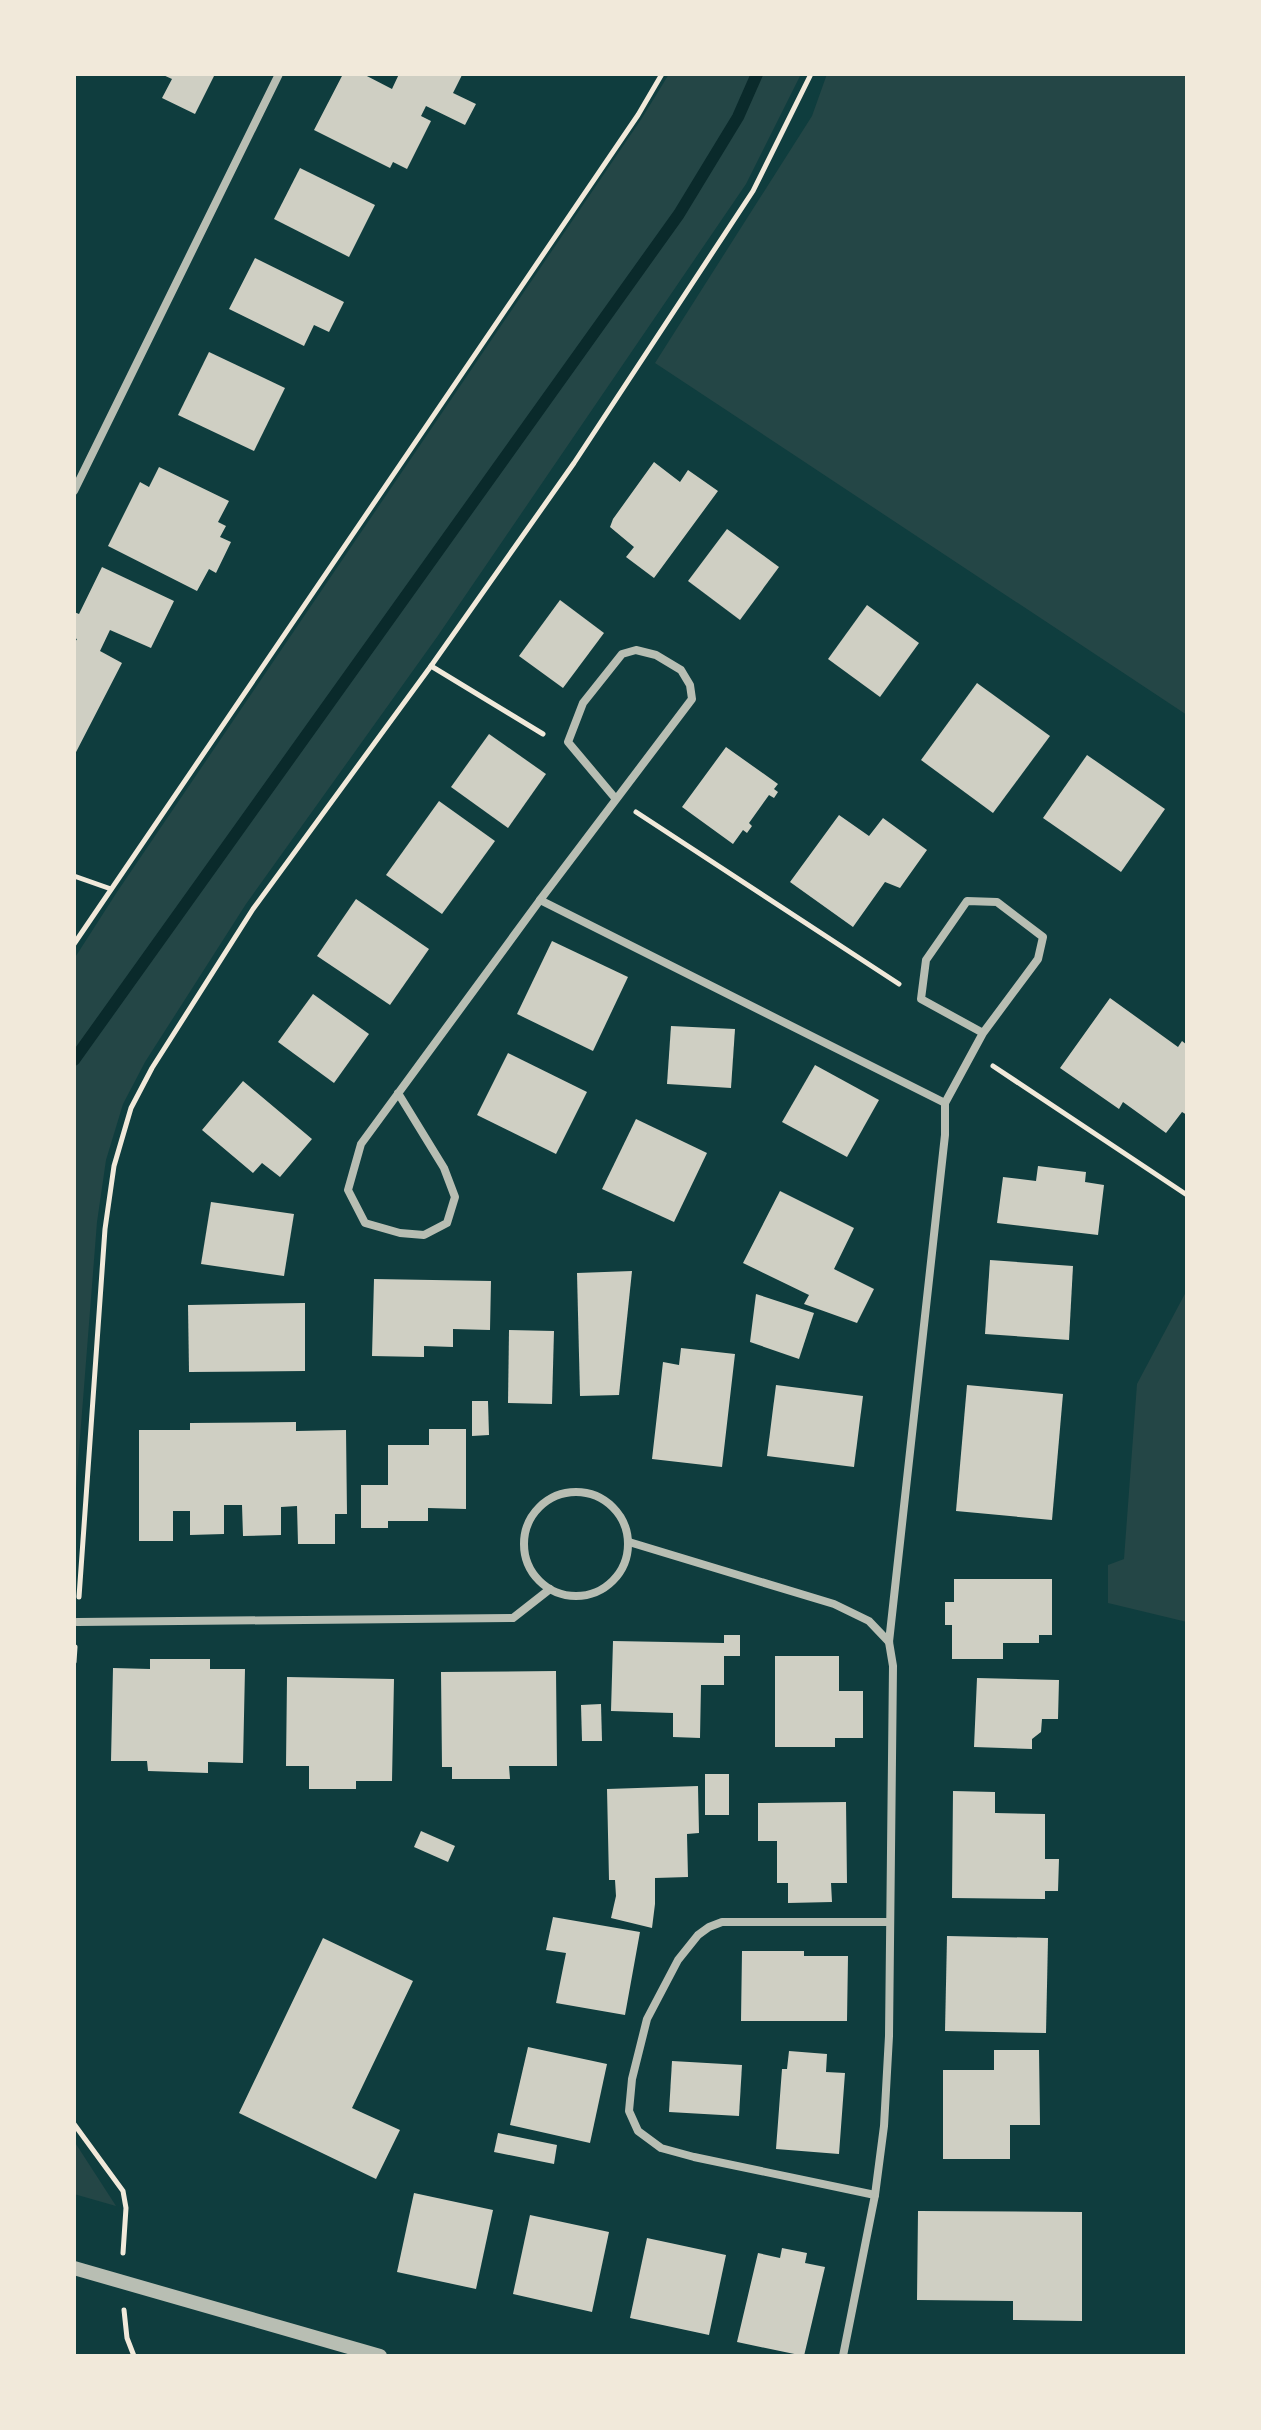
<svg xmlns="http://www.w3.org/2000/svg" width="1261" height="2430" font-family="'Work Sans',sans-serif">
  <style>
    .green { fill: #244646 }
    .lines { fill: none; stroke-linecap: round; stroke-linejoin: round }
    .stream { stroke: #0a2a2b; stroke-width: 12 }
    .building { fill: #cfcfc3 }
    .path { stroke: #f1e9da; stroke-width: 5 }
    .minor { stroke: #b8beb3; stroke-width: 8 }
    .tertiary { stroke: #b8beb3; stroke-width: 14 }
  </style>
  <rect width="100%" height="100%" fill="#0f3d3e"/>
  <g class="green">
    <path d="M669 74H801L746 184 437 637 246 904 145 1062 123 1104 106 1160 97 1222 74 1514V959L117 892 642 118Z"/>
    <path d="M827 74H1187V715L655 363 812 116Z"/>
    <path d="M1187 1290V1622L1108 1603V1565L1124 1559 1137 1384Z"/>
    <path d="M74 2141 116 2206 74 2194Z"/>
  </g>
  <g class="lines">
    <path class="stream" d="M74 1060 679 214 738 117 757 74"/>
  </g>
  <g class="building">
    <path d="M161 74H215L195 114 162 98 172 79Z"/>
    <path d="M343 74H363L392 89 399 74H459L462 75 453 93 476 104 465 125 426 106 421 116 431 121 407 169 393 162 390 168 314 130Z"/>
    <path d="M300 168 375 205 349 257 274 219Z"/>
    <path d="M255 258 344 302 329 332 314 325 304 346 229 309Z"/>
    <path d="M209 352 285 388 254 451 178 415Z"/>
    <path d="M654 462 680 482 688 470 718 491 654 578 626 557 634 547 610 527 613 519Z"/>
    <path d="M159 467 229 501 218 522 226 526 220 537 231 542 216 573 209 569 197 591 108 546 140 482 149 487Z"/>
    <path d="M727 529 779 567 740 620 688 581Z"/>
    <path d="M102 567 174 601 151 648 110 630 100 651 122 663 74 756V644L77 639 74 638V612L79 614Z"/>
    <path d="M560 600 604 633 563 688 519 656Z"/>
    <path d="M867 605 919 643 880 697 828 659Z"/>
    <path d="M977 683 1050 736 993 813 921 760Z"/>
    <path d="M489 734 546 774 508 828 451 787Z"/>
    <path d="M726 747 778 784 774 789 778 792 774 798 769 795 749 823 752 826 747 833 743 830 733 844 682 807Z"/>
    <path d="M1087 755 1165 809 1121 872 1043 818Z"/>
    <path d="M439 801 495 841 442 914 386 875Z"/>
    <path d="M839 815 869 836 883 818 927 850 900 888 885 882 853 927 790 882Z"/>
    <path d="M356 899 429 949 390 1005 317 956Z"/>
    <path d="M552 941 628 977 593 1051 517 1014Z"/>
    <path d="M313 994 369 1034 334 1083 278 1042Z"/>
    <path d="M1110 998 1178 1047 1182 1041 1187 1045V1115L1182 1112 1166 1133 1123 1102 1119 1109 1060 1068Z"/>
    <path d="M671 1026 735 1029 731 1088 667 1084Z"/>
    <path d="M508 1053 587 1092 556 1154 477 1115Z"/>
    <path d="M815 1065 879 1100 847 1157 782 1122Z"/>
    <path d="M243 1081 312 1139 280 1177 262 1163 253 1173 202 1130Z"/>
    <path d="M636 1119 707 1153 674 1222 602 1189Z"/>
    <path d="M1038 1166 1086 1172 1085 1182 1104 1185 1098 1235 997 1223 1003 1177 1036 1181Z"/>
    <path d="M780 1191 854 1228 834 1269 874 1289 857 1323 804 1304 809 1295 743 1263Z"/>
    <path d="M211 1202 294 1214 284 1276 201 1264Z"/>
    <path d="M990 1260 1073 1266 1069 1340 985 1334Z"/>
    <path d="M632 1271 619 1395 580 1396 577 1273Z"/>
    <path d="M374 1279 491 1281 490 1330 453 1329V1347L424 1346V1357L372 1356Z"/>
    <path d="M756 1294 814 1313 799 1359 750 1342Z"/>
    <path d="M305 1303V1371L189 1372 188 1305Z"/>
    <path d="M509 1330 554 1331 552 1404 508 1403Z"/>
    <path d="M681 1348 735 1354 722 1467 652 1459 663 1362 679 1365Z"/>
    <path d="M776 1385 863 1396 854 1467 767 1456Z"/>
    <path d="M967 1385 1063 1394 1052 1520 956 1511Z"/>
    <path d="M472 1401H488L489 1435 472 1436Z"/>
    <path d="M296 1422V1431L346 1430 347 1514H335V1544H298L297 1506 281 1507V1535L243 1536 242 1505H224V1534L190 1535V1511H173V1541H139V1430H190V1423Z"/>
    <path d="M429 1429H466V1509L428 1508V1521H388V1528H361V1485H388V1445H429Z"/>
    <path d="M954 1579H1052V1635H1039V1643H1003V1659H952V1625H945V1602H954Z"/>
    <path d="M724 1635H740V1656H724V1685H701L700 1738 673 1737V1713L611 1711 613 1641 724 1643Z"/>
    <path d="M775 1656H839V1691H863V1738H835V1747H775Z"/>
    <path d="M150 1659H210V1669H245L243 1763 208 1762V1773L148 1771 147 1761H111L113 1668 150 1669Z"/>
    <path d="M556 1671 557 1766H509L510 1779H452V1767H442L441 1672Z"/>
    <path d="M287 1677 394 1679 392 1781H356V1789H309V1766H286Z"/>
    <path d="M977 1678 1059 1680 1058 1719H1042L1041 1732 1032 1739V1749L974 1747Z"/>
    <path d="M601 1704 602 1741H582L581 1705Z"/>
    <rect x="705" y="1774" width="24" height="41"/>
    <path d="M698 1786 699 1833 687 1834 688 1877 655 1878V1904L652 1928 611 1918 616 1896 615 1880H609L607 1789Z"/>
    <path d="M953 1791 995 1792V1813L1045 1814V1859H1059L1058 1891H1045V1899L952 1898Z"/>
    <path d="M846 1802 847 1883H831L832 1902 788 1903V1883H777V1841H758V1803Z"/>
    <path d="M421 1831 455 1846 448 1862 414 1847Z"/>
    <path d="M553 1917 640 1932 625 2015 556 2003 566 1953 546 1950Z"/>
    <path d="M947 1936 1048 1938 1046 2033 945 2031Z"/>
    <path d="M323 1938 413 1981 352 2108 400 2130 376 2179 239 2113Z"/>
    <path d="M742 1951H804V1956H848L847 2021H741Z"/>
    <path d="M528 2047 607 2064 590 2143 510 2125Z"/>
    <path d="M994 2050H1039L1040 2125H1010V2159H943V2070H994Z"/>
    <path d="M789 2051 827 2054 826 2072 845 2073 839 2154 776 2149 782 2069H787Z"/>
    <path d="M672 2061 742 2065 739 2116 669 2112Z"/>
    <path d="M498 2133 557 2145 554 2164 494 2152Z"/>
    <path d="M414 2193 493 2210 476 2289 397 2272Z"/>
    <path d="M918 2211 1082 2212V2321L1013 2320V2301L917 2300Z"/>
    <path d="M530 2215 609 2232 592 2312 513 2294Z"/>
    <path d="M647 2238 726 2255 709 2335 630 2318Z"/>
    <path d="M782 2248 807 2253 805 2263 825 2267 804 2356 737 2342 758 2253 780 2258Z"/>
  </g>
  <g class="lines">
    <g class="path">
      <path d="M431 666 543 734"/>
      <path d="M636 812 899 984"/>
      <path d="M74 876 111 889"/>
      <path d="M74 944 638 115 662 74"/>
      <path d="M993 1066 1187 1195"/>
      <path d="M79 1597 105 1229 114 1166 131 1108 152 1068 253 909 431 666 574 463 753 191 811 74"/>
      <path d="M74 1662 75 1647"/>
      <path d="M74 2124 123 2191 126 2208 123 2253"/>
      <path d="M124 2310 127 2338 134 2356"/>
    </g>
    <g class="minor">
      <path d="M74 491 279 74"/>
      <path d="M615 798 568 742 583 703 622 654 636 650 656 655 681 670 690 685 692 699 540 900 945 1103V1135L889 1642 893 1666 889 2036 884 2126 875 2195 843 2356"/>
      <path d="M398 1093 444 1168 455 1197 447 1223 424 1235 400 1233 365 1223 348 1190 361 1144 540 900"/>
      <path d="M945 1103 983 1033 1038 959 1043 937 997 902 967 901 926 960 921 999 983 1033"/>
      <circle cx="576" cy="1544" r="52"/>
      <path d="M629 1542 834 1604 869 1621 889 1642"/>
      <path d="M77 1622 513 1618 550 1589"/>
      <path d="M875 2195 694 2157 661 2148 638 2131 629 2111 632 2079 647 2019 678 1960 698 1935 709 1927 722 1922H890"/>
    </g>
    <path class="tertiary" d="M74 2268 380 2356"/>
  </g>
  <rect width="1261" height="2430" fill="none" stroke="#f1e9da" stroke-width="152"/>
</svg>
